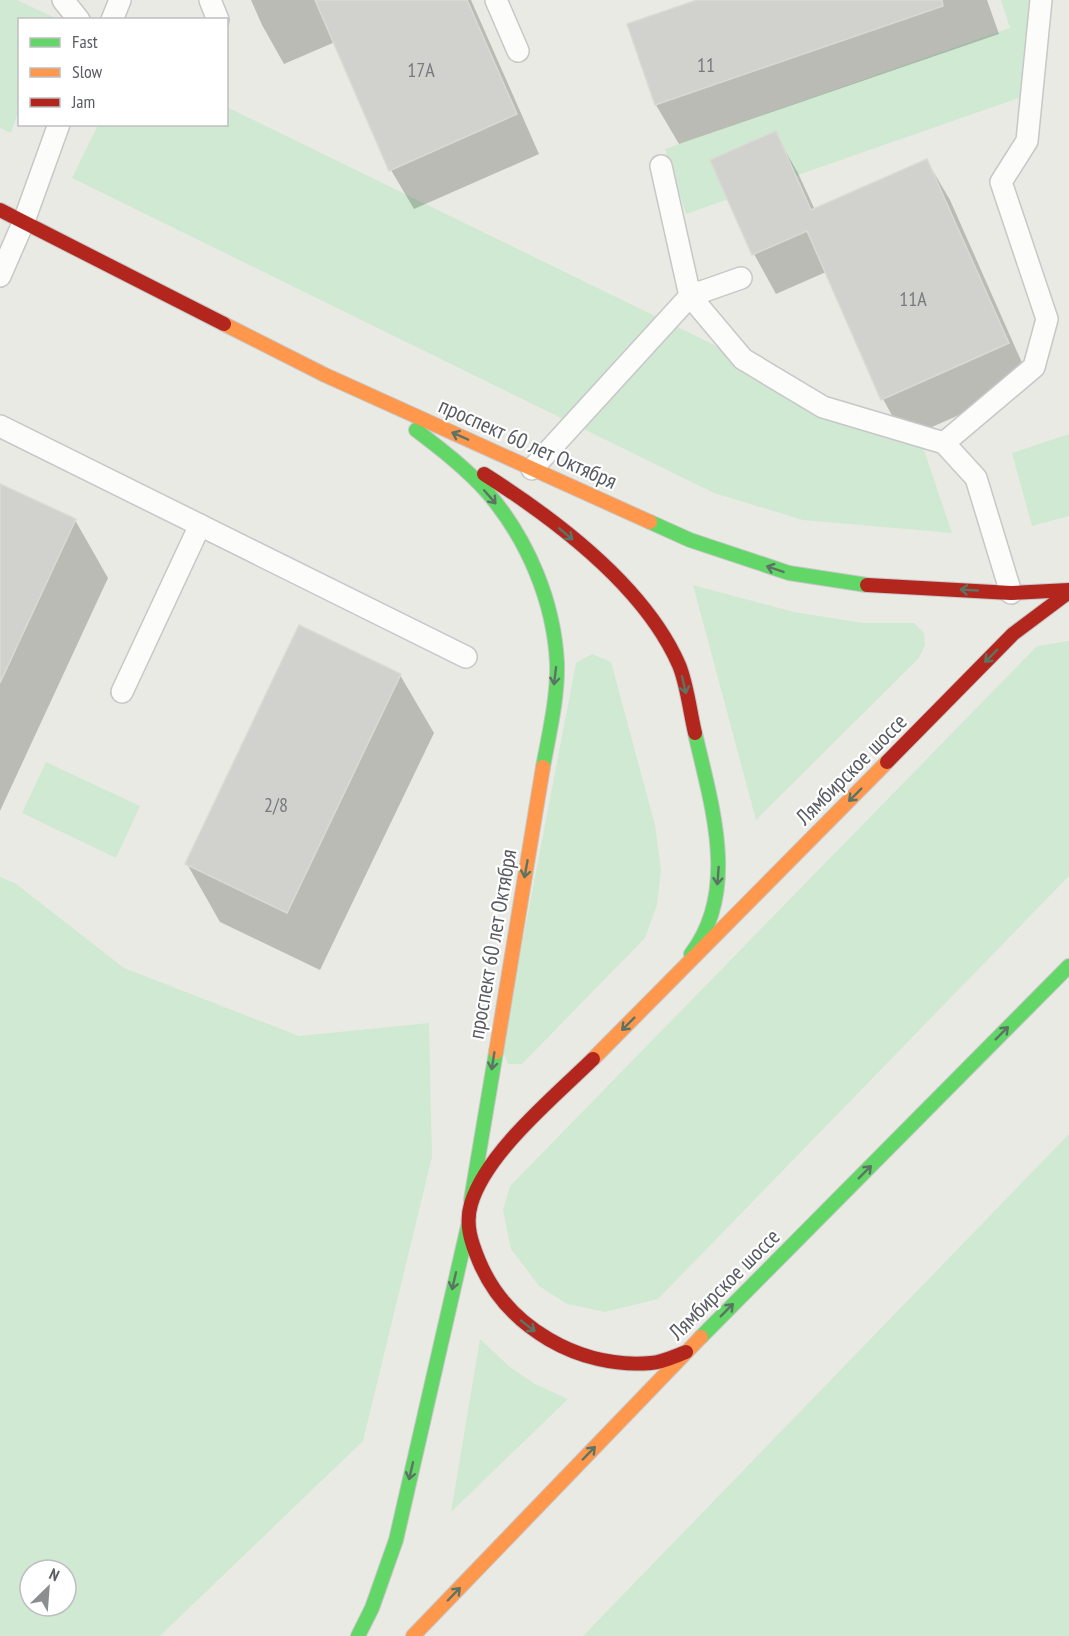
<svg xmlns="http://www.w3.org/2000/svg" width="1069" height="1636" font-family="'PT Sans Narrow',sans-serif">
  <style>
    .green { fill: #d0e9d2; fill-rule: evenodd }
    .shadow { fill: #0003 }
    .building { fill: #d1d1cd; stroke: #dad9d3; stroke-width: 1.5 }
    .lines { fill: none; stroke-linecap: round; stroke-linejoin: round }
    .lane-casing { stroke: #c7c7c7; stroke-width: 24 }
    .fast-casing { stroke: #c7c7c7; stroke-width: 16 }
    .slow-casing { stroke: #c7c7c7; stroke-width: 16 }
    .jam-casing { stroke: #c7c7c7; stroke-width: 16 }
    .lane { stroke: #fcfcfb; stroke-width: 21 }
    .fast { stroke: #63d668; stroke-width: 14 }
    .slow { stroke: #ff974d; stroke-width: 14 }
    .jam { stroke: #b3261e; stroke-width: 14 }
    .oneway { stroke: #5b7464 }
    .labels { text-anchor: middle; stroke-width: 4.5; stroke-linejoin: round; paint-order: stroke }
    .number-label { font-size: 20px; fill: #787a7e }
    .street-label { font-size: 22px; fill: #595c63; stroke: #fff }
  </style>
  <rect width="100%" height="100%" fill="#eaeae4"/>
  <g class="green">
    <path d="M0 0H17L55 18 54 19 20 20 19 110 11 133 0 128Z"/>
    <path d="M1001 0H1045L1042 90 686 214 665 149 1010 28Z"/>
    <path d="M227 107 923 447 952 533 803 520 714 493 72 178 98 125 226 124Z"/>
    <path d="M1069 434V516L1032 526 1012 453Z"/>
    <path d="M693 585 794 612 863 623H914L924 633 925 645 919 658 756 820Z"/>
    <path d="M1069 641V876L658 1299 605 1312 567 1304 539 1286 511 1249 503 1210 510 1186 1037 646Z"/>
    <path d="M592 654 611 662 655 825 661 870 657 905 645 938 522 1064H508L502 1049 576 663Z"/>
    <path d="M46 762 140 806 116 858 22 813Z"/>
    <path d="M0 877 15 883 124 968 299 1036 429 1023 432 1157 363 1441 160 1636H0ZM30 1570H66V1606H30Z"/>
    <path d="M1069 1134V1636H583Z"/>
    <path d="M480 1339 510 1367 535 1384 568 1399 451 1512Z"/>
  </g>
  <g class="shadow">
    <path d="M251 0H471L539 154 414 209 391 170 335 42 284 64 262 25Z"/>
    <path d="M702 0H987L999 34 679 144 656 105 629 25Z"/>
    <path d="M775 133 798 173 815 210 927 161 950 200 1031 383 905 439 883 399 826 272 776 294 754 254Z"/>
    <path d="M0 485 75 520 108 578 0 811Z"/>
    <path d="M400 675 434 733 320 970 220 922 187 864Z"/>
  </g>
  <g class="building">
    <path d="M315 0H467L517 114 389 171Z"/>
    <path d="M697 0H942L943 6 655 105 627 24Z"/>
    <path d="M776 131 811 210 927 159 1009 343 881 400 807 231 752 255 710 160Z"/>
    <path d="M0 484 76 519 0 683Z"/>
    <path d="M299 625 401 674 287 913 185 864Z"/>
  </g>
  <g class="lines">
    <defs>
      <g id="lane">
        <path d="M63 0 79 20"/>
        <path d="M210 0 218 20"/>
        <path d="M496 0 518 51"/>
        <path d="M112 20 120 0"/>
        <path d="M661 166 690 296"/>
        <path d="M0 276 24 221 59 124"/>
        <path d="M741 278 690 296 743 359 823 407 944 443 976 478 1011 593"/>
        <path d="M0 426 466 657"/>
        <path d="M944 443 1034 367 1047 319 1001 182 1027 141 1041 0"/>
        <path d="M532 469 690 296 704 291"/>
        <path d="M122 692 200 525"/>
      </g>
      <g id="fast">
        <path d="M416 430C441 449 467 469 488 493 528 540 554 602 557 663 558 697 549 734 543 767"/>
        <path d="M650 522 690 540 789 573 867 585"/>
        <path d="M691 954C740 890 711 804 695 733"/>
        <path d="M471 1200 496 1052"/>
        <path d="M701 1337 1069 966"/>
        <path d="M358 1636 372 1608 396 1540 468 1226"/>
      </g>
      <g id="slow">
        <path d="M224 324 325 375 650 522"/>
        <path d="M496 1052 543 767"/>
        <path d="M593 1059 887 762"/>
        <path d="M413 1636 701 1337"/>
      </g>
      <g id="jam">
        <path d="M0 210 224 324"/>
        <path d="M484 474C555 519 645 587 679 665 687 684 690 712 695 733"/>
        <path d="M867 585 1011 593 1069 590"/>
        <path d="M887 762 1013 634 1069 592"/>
        <path d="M593 1059C554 1097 486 1153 471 1204 465 1224 471 1242 479 1261 507 1328 580 1369 651 1363 663 1362 675 1356 686 1352"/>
      </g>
    </defs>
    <use href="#lane" class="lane-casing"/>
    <use href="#fast" class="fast-casing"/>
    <use href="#slow" class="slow-casing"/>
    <use href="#jam" class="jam-casing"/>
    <use href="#lane" class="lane"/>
    <use href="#fast" class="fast"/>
    <use href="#slow" class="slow"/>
    <use href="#jam" class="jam"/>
  </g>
  <defs><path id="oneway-shaft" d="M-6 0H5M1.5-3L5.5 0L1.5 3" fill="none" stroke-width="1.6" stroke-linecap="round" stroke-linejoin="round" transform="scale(1.5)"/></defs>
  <g class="oneway">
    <use href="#oneway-shaft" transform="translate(460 436) rotate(-156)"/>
    <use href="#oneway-shaft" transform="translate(490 497) rotate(49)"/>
    <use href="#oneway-shaft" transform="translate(566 534) rotate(40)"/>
    <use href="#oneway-shaft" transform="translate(775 569) rotate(-161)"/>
    <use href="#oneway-shaft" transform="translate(969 590) rotate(-177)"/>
    <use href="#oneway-shaft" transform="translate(991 656) rotate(135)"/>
    <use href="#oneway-shaft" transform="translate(555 676) rotate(97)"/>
    <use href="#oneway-shaft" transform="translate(684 685) rotate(77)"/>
    <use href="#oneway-shaft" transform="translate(855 795) rotate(135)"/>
    <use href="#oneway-shaft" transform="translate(526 869) rotate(100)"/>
    <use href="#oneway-shaft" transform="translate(718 876) rotate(94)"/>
    <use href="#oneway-shaft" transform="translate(628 1024) rotate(135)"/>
    <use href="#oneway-shaft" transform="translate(1002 1033) rotate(-45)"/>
    <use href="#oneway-shaft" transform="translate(493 1061) rotate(99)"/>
    <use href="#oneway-shaft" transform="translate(865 1172) rotate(-45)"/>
    <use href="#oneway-shaft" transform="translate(454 1281) rotate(103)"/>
    <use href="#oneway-shaft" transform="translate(727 1310) rotate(-45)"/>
    <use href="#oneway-shaft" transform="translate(528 1326) rotate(38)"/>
    <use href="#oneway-shaft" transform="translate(589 1453) rotate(-46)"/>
    <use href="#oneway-shaft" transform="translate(411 1471) rotate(103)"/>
    <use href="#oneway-shaft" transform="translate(454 1594) rotate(-46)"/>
  </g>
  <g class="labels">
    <g class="number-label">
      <text x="706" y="72">11</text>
      <text x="421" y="77">17А</text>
      <text x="913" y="306">11А</text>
      <text x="276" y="812">2/8</text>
    </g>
    <g class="street-label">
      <text transform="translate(528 443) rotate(24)" y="8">проспект 60 лет Октября</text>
      <text transform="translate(851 769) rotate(-45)" y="8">Лямбирское шоссе</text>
      <text transform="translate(492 944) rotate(-80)" y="8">проспект 60 лет Октября</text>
      <text transform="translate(724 1284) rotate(-45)" y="8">Лямбирское шоссе</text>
    </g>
  </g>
  <rect x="18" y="18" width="210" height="108" fill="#ffffff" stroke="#bdbec1" stroke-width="1.5"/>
  <rect x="30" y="38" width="30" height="9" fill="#63d668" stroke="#bdbec1" stroke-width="1.5"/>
  <text x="72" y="48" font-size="18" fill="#595c63">Fast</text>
  <rect x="30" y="68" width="30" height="9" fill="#ff974d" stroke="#bdbec1" stroke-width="1.5"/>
  <text x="72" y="78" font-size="18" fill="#595c63">Slow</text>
  <rect x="30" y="98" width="30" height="9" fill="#b3261e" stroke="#bdbec1" stroke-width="1.5"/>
  <text x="72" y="108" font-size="18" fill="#595c63">Jam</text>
  <g transform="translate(48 1588) rotate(25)"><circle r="28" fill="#ffffff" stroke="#bdbec1" stroke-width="1.5"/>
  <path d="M0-4.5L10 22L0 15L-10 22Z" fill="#8c8e90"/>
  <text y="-9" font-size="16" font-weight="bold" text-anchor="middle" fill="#595c63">N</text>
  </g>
</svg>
